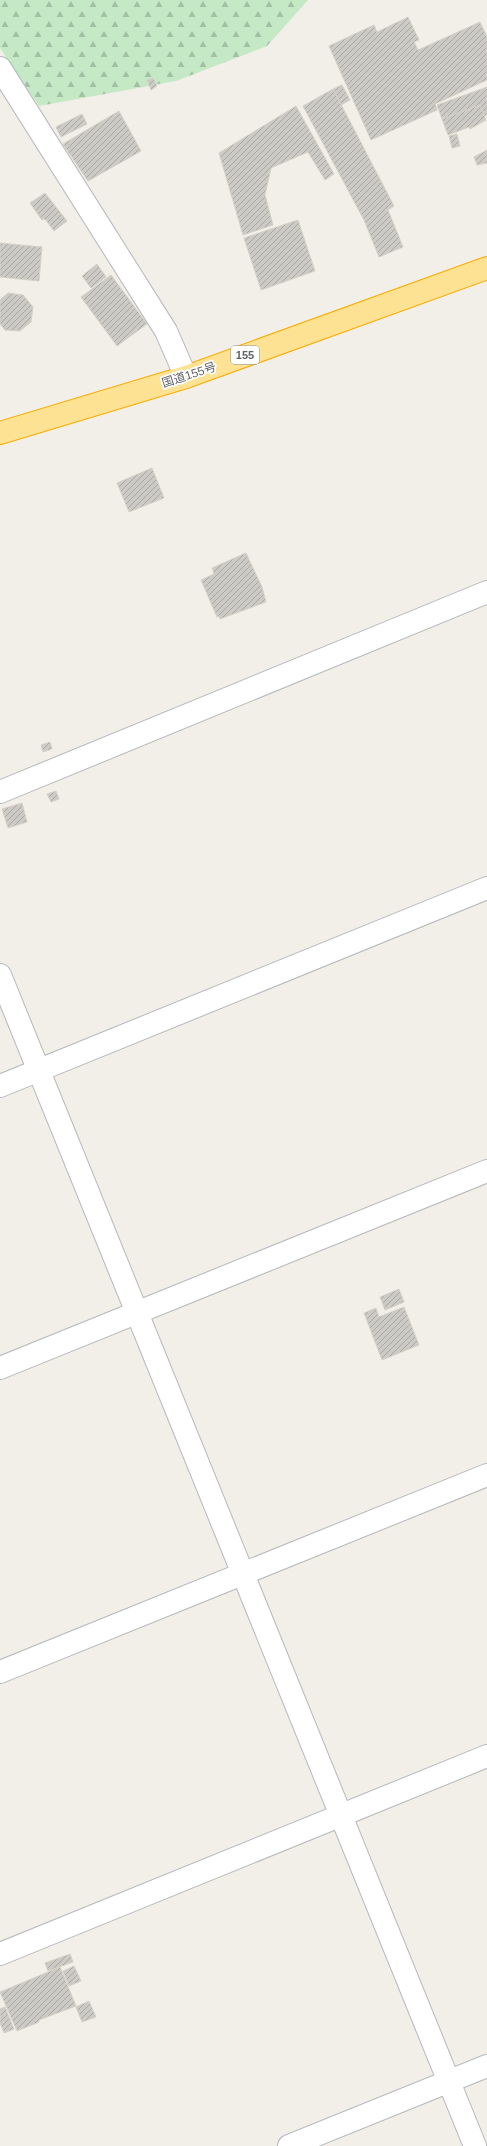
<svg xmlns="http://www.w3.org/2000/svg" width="487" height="2146" font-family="Arial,'Noto Sans JP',sans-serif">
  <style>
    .forest { fill: url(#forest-firs) }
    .building { fill: url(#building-hatch); stroke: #d6d1c6 }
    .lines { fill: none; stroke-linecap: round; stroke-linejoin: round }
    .street-casing { stroke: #b5b8bc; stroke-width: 24 }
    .secondary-casing { stroke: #b6babf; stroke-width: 24 }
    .highway-casing { stroke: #f9ab00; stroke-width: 24 }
    .street { stroke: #fff; stroke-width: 22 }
    .secondary { stroke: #fff; stroke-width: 22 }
    .highway { stroke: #fde293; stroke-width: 22 }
    .labels { text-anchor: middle; stroke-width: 3.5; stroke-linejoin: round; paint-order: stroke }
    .shield { fill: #fff; stroke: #8f9295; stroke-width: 1 }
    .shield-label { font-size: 11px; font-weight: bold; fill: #5f6368 }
    .street-label { font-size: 12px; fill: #5f6368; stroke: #fff }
  </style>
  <defs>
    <pattern id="forest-firs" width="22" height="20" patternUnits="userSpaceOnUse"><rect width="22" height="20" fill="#c5e8c5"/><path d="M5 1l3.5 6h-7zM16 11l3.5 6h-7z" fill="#a3c0a4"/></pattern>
    <pattern id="building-hatch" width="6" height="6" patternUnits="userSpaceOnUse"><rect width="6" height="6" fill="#cccac5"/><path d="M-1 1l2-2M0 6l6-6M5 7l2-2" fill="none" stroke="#a9a8a4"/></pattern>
  </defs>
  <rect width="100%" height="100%" fill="#f1efe8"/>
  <path class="forest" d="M0 0H308L267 46 176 81 39 106 0 48Z"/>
  <g class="building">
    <path d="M408 17 419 40 414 42 418 50 480 22 487 37V80L435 104 437 110 371 140 329 46 374 25 377 32Z"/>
    <path d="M153 78 157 86 151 90 147 80Z"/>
    <path d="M342 85 350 100 341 105 333 89Z"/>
    <path d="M487 87V115L484 116 480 105 442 119 437 105Z"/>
    <path d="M333 89 394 206 388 210 403 247 379 257 364 220 303 106Z"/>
    <path d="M480 105 486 120 470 129 469 127 448 135 442 119Z"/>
    <path d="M296 106 334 174 325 180 308 152 271 168 265 195 273 225 243 235 219 153Z"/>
    <path d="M119 111 141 151 88 181 63 144Z"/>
    <path d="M82 114 87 124 61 137 56 127Z"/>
    <path d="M457 134 460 146 452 148 449 136Z"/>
    <path d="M487 150V163L477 165 474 157Z"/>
    <path d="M45 193 67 221 54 231 45 219 42 220 30 203Z"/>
    <path d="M298 220 315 271 261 290 244 238Z"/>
    <path d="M0 243 42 247 39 281 0 277Z"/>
    <path d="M97 264 106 277 91 288 82 276Z"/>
    <path d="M111 275 147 324 117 346 81 297Z"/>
    <path d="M8 293 23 295 33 307 31 322 20 331 5 330 0 324V300Z"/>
    <path d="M152 468 164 498 129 512 117 483Z"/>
    <path d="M246 553 262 587 266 602 220 619 219 616 217 617 201 580 214 574 212 568Z"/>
    <path d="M50 742 52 749 43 752 41 745Z"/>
    <path d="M56 791 59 799 51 802 47 794Z"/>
    <path d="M22 803 27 822 8 828 2 809Z"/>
    <path d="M399 1289 404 1302 385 1310 380 1297Z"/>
    <path d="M404 1307 419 1345 382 1360 364 1313 376 1308 379 1317Z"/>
    <path d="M70 1954 73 1962 48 1971 45 1963Z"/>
    <path d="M74 1966 81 1981 69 1986 63 1971Z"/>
    <path d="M60 1967 76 2006 39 2020V2022L17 2031 0 1992Z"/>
    <path d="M89 2001 96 2017 82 2022 76 2007Z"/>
    <path d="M5 2007 14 2029 4 2033 0 2023V2009Z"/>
  </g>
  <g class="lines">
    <defs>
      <g id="street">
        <path d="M0 68 166 331 186 377"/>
        <path d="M0 792 487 592"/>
        <path d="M0 975 475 2146"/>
        <path d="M0 1086 487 888"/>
        <path d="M0 1368 487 1171"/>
        <path d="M0 1672 487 1475"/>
        <path d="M0 1954 487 1756"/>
      </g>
      <path id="secondary" d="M289 2146 487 2066"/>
      <path id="highway" d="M0 433 186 377 487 268"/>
    </defs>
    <use href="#street" class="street-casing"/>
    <use href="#secondary" class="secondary-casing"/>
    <use href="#highway" class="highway-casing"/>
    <use href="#street" class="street"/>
    <use href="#secondary" class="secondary"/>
    <use href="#highway" class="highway"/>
  </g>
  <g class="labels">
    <rect class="shield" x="231" y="346" width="28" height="18" rx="3"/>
    <g class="shield-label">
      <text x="245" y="359">155</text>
    </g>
    <g class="street-label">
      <text transform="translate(189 375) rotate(-18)" y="4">国道155号</text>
    </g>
  </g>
</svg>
